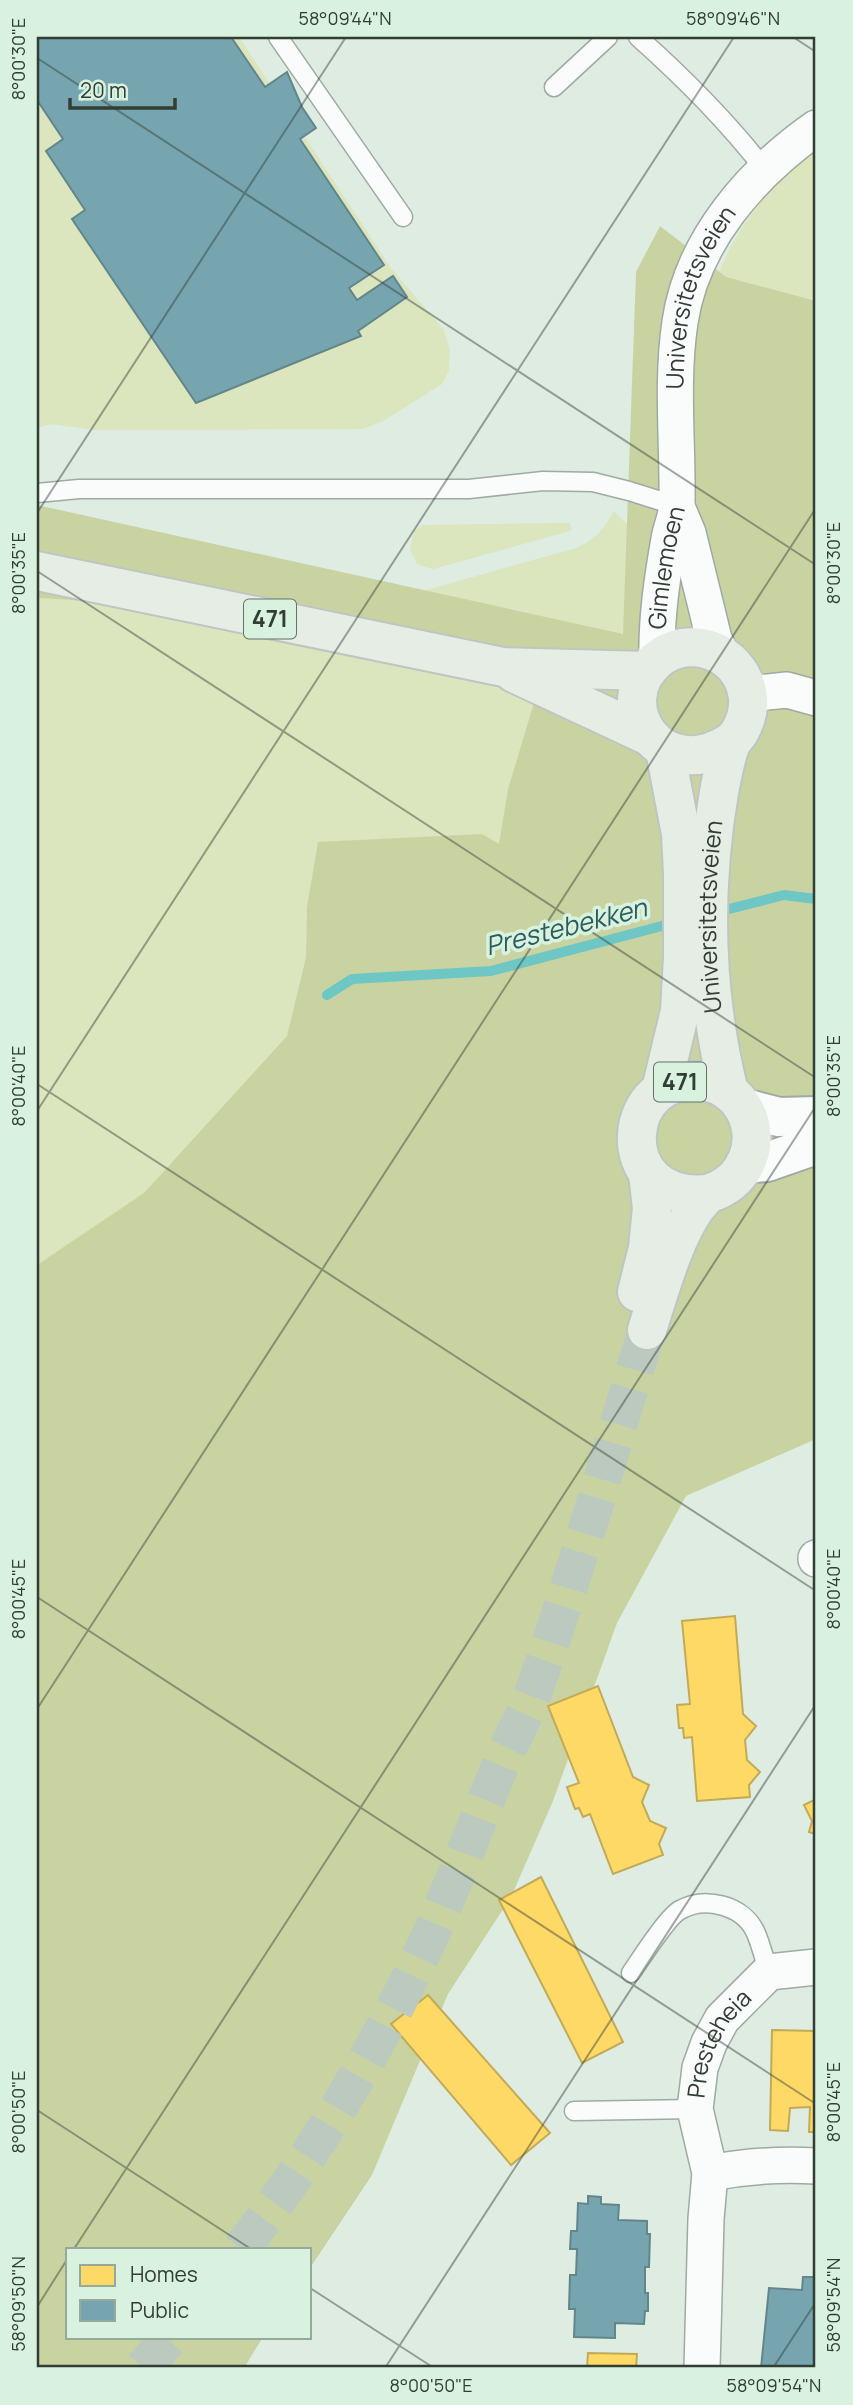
<svg xmlns="http://www.w3.org/2000/svg" width="853" height="2405" font-family="Manrope,sans-serif">
  <style>
    .green { fill: #dbe5be }
    .forest { fill: #c9d3a2 }
    .homes { fill: #ffd966; stroke: #c2aa57; stroke-width: 2 }
    .public { fill: #76a5af; stroke: #62868a; stroke-width: 2 }
    .lines { fill: none; stroke-linecap: round; stroke-linejoin: round }
    .stream { stroke: #6fc7c5; stroke-width: 10 }
    .primary-tunnel { stroke: #bcc9bf; stroke-width: 38; stroke-dasharray: 38 19; stroke-linecap: butt }
    .service-casing { stroke: #9faaa2; stroke-width: 21 }
    .minor-casing { stroke: #9faaa2; stroke-width: 38 }
    .tertiary-casing { stroke: #9faaa2; stroke-width: 42 }
    .primary-casing { stroke: #bfc6c1; stroke-width: 42 }
    .service { stroke: #fafcfb; stroke-width: 18 }
    .minor { stroke: #fafcfb; stroke-width: 35 }
    .tertiary { stroke: #fafcfb; stroke-width: 38 }
    .primary { stroke: #e6ede5; stroke-width: 38 }
    .ticks { fill: none; stroke: #323d35; stroke-width: 2; stroke-opacity: 0.45 }
    .labels { text-anchor: middle; stroke-width: 7; stroke-linejoin: round; paint-order: stroke }
    .shield { fill: #d8f2df; stroke: #647368; stroke-width: 2 }
    .shield-label { font-size: 23px; font-weight: bold; fill: #323d35 }
    .street-label { font-size: 24px; fill: #323d35; stroke: #d8f2df }
    .water-label { font-size: 26px; font-style: italic; fill: #2b5d5d; stroke: #d8f2df }
    .neatline { fill: none; stroke: #323d35; stroke-width: 2.5 }
    .ticks-label { font-size: 18px; text-anchor: middle; fill: #323d35 }
  </style>
  <rect width="100%" height="100%" fill="#deece2"/>
  <g class="green">
    <path d="M37 37H239L391 268 444 330 450 350 449 370 442 384 383 421 363 429 95 430 50 424 37 428Z"/>
    <path d="M816 150V577L718 274C739 224 771 181 816 150Z"/>
    <path d="M614 511 638 536 630 628 620 635 391 600 576 548C595 540 604 529 614 511Z"/>
    <path d="M570 523 572 530 570 531 433 569 417 564 410 550 414 531 423 525Z"/>
    <path d="M37 598 201 607 537 692 639 826 307 906 306 957 287 1036 274 1051 217 1140 37 1279Z"/>
  </g>
  <path class="forest" d="M660 226 726 277 816 301V1439L686 1496 617 1623 553 1801 511 1897 448 1994 372 2175 310 2268V2249H68V2337H263L244 2368H37V1265L144 1193 287 1036 306 957 307 907 318 842 482 834 499 844 508 789 537 693 201 607 37 598V505L623 634 636 272Z"/>
  <g class="homes">
    <path d="M735 1616 743 1714 756 1726 745 1740 747 1760 760 1772 749 1785 750 1797 697 1801 692 1737 684 1738 683 1728H679L677 1705 690 1704 682 1621Z"/>
    <path d="M598 1686 633 1777 649 1785 642 1802 650 1821 666 1828 659 1844 663 1855 613 1874 590 1814 583 1817 579 1808 575 1809 567 1787 579 1783 548 1706Z"/>
    <path d="M816 1799V1834L809 1832 812 1821 804 1805Z"/>
    <path d="M541 1877 623 2042 582 2063 499 1900Z"/>
    <path d="M428 1995 550 2133 511 2165 391 2024Z"/>
    <path d="M772 2030 816 2031V2132H809L810 2107 790 2108 788 2131 770 2130Z"/>
    <path d="M588 2353 637 2354 636 2368H587Z"/>
  </g>
  <g class="public">
    <path d="M37 37H231L265 87 287 72 302 107 316 128 300 139 384 265 349 288 357 300 393 276 407 297 358 331 361 336 196 403 72 219 85 210 46 151 63 139 37 100Z"/>
    <path d="M588 2196 601 2197V2204L619 2205 618 2220 647 2221V2234H650L649 2267H645V2293H648V2311H645L644 2324 615 2323V2338L574 2337 575 2309H569L570 2275H576L577 2249H570L571 2231H577L578 2203 588 2204Z"/>
    <path d="M803 2277H816V2368H761L769 2288 802 2290Z"/>
  </g>
  <g class="lines">
    <g class="stream">
      <path d="M713 913 784 895 816 899"/>
      <path d="M327 995 352 979 491 971 677 922"/>
    </g>
    <g class="primary-tunnel">
      <path d="M241 2249C312 2158 373 2056 423 1951 452 1889 476 1824 502 1761 512 1738 525 1716 533 1693 576 1574 610 1451 647 1330"/>
      <path d="M143 2368 171 2337"/>
    </g>
    <defs>
      <g id="service">
        <path d="M278 37 403 217"/>
        <path d="M638 37C684 78 727 121 765 170"/>
        <path d="M554 87 608 37"/>
        <path d="M37 493 79 489H469L543 481 593 482 629 491 677 506"/>
        <path d="M631 1973C640 1960 668 1916 680 1910 705 1896 742 1905 755 1931 761 1944 764 1959 769 1972"/>
        <path d="M574 2111 695 2109"/>
      </g>
      <g id="minor">
        <path d="M677 507 688 533 714 639 721 654"/>
        <path id="s1" d="M657 660C656 619 662 579 669 539 671 527 677 515 677 503 678 443 671 382 680 322 692 241 751 174 816 128"/>
        <path d="M747 694 787 690 816 698"/>
        <path d="M816 1558V1559"/>
        <path d="M710 2173C746 2166 779 2164 816 2166"/>
        <path id="s2" d="M702 2368 706 2219 710 2173 695 2109 700 2068 709 2043 722 2019 769 1972 816 1967"/>
      </g>
      <g id="tertiary">
        <path d="M744 1108 779 1117 816 1116"/>
        <path d="M745 1164 767 1162 816 1145"/>
      </g>
      <g id="primary">
        <path d="M37 571 503 667 647 671"/>
        <path d="M514 673 649 736"/>
        <path d="M661 1090 680 1011 683 957V874L681 834 665 750"/>
        <path id="s3" d="M729 1092C704 992 702 893 719 792 722 777 725 760 730 746 732 740 735 738 739 733 746 721 750 706 747 692 739 651 689 633 657 660 606 703 661 788 731 742"/>
        <path d="M637 1292 648 1248 652 1208 648 1174"/>
        <path d="M647 1330C659 1293 674 1237 697 1206 700 1203 704 1197 708 1194 711 1192 714 1192 718 1190 731 1184 741 1174 747 1160 754 1144 753 1125 744 1109 736 1095 722 1084 706 1082 620 1066 607 1204 708 1194"/>
      </g>
    </defs>
    <use href="#service" class="service-casing"/>
    <use href="#minor" class="minor-casing"/>
    <use href="#tertiary" class="tertiary-casing"/>
    <use href="#primary" class="primary-casing"/>
    <use href="#service" class="service"/>
    <use href="#minor" class="minor"/>
    <use href="#tertiary" class="tertiary"/>
    <use href="#primary" class="primary"/>
  </g>
  <path class="ticks" d="M793 37 816 52M37 58 816 565M37 513 346 37M37 571 816 1078M37 1084 816 1591M37 1111 734 37M37 1597 816 2104M37 1709 816 508M37 2110 251 2249M74 2249 816 1106M310 2288 434 2368M37 2307 68 2258M385 2368 816 1704M773 2368 816 2302"/>
  <g class="labels">
    <g class="shield">
      <rect x="244" y="599.5" width="52" height="39" rx="5"/>
      <rect x="654" y="1062.5" width="52" height="39" rx="5"/>
    </g>
    <g class="shield-label">
      <text x="270" y="627">471</text>
      <text x="680" y="1090">471</text>
    </g>
    <g class="street-label">
      <text dy="8" stroke="none"><textPath href="#s1" startOffset="369">Universitetsveien</textPath></text>
      <text dy="8" stroke="none"><textPath href="#s1" startOffset="93">Gimlemoen</textPath></text>
      <text dy="8" stroke="none"><textPath href="#s3" startOffset="177">Universitetsveien</textPath></text>
      <text dy="8" stroke="none"><textPath href="#s2" startOffset="332">Presteheia</textPath></text>
    </g>
    <g class="water-label">
      <text transform="translate(566 927) rotate(-14)" y="9">Prestebekken</text>
    </g>
  </g>
  <rect width="853" height="2405" fill="none" stroke="#d8f2df" stroke-width="77"/>
  <rect x="66" y="2248" width="245" height="91" fill="#d8f2df" stroke="#96aa9b" stroke-width="2"/>
  <rect x="80" y="2265" width="35" height="21" fill="#ffd966" stroke="#96aa9b" stroke-width="2"/>
  <text x="130" y="2282" font-size="21" fill="#323d35">Homes</text>
  <rect x="80" y="2300" width="35" height="21" fill="#76a5af" stroke="#96aa9b" stroke-width="2"/>
  <text x="130" y="2318" font-size="21" fill="#323d35">Public</text>
  <path d="M70 98v10h105v-10" fill="none" stroke="#323d35" stroke-width="3.5"/>
  <text x="80" y="98" font-size="21" fill="#323d35" stroke="#d8f2df" stroke-width="5" paint-order="stroke">20 m</text>
  <rect x="38" y="38" width="776" height="2328" class="neatline"/>
  <g class="ticks-label">
    <text x="345" y="25">58°09'44"N</text>
    <text x="733" y="25">58°09'46"N</text>
    <text transform="translate(19 59) rotate(-90)" y="6">8°00'30"E</text>
    <text transform="translate(834 563) rotate(-90)" y="6">8°00'30"E</text>
    <text transform="translate(19 573) rotate(-90)" y="6">8°00'35"E</text>
    <text transform="translate(834 1076) rotate(-90)" y="6">8°00'35"E</text>
    <text transform="translate(19 1086) rotate(-90)" y="6">8°00'40"E</text>
    <text transform="translate(834 1589) rotate(-90)" y="6">8°00'40"E</text>
    <text transform="translate(19 1599) rotate(-90)" y="6">8°00'45"E</text>
    <text transform="translate(834 2102) rotate(-90)" y="6">8°00'45"E</text>
    <text transform="translate(19 2112) rotate(-90)" y="6">8°00'50"E</text>
    <text transform="translate(19 2304) rotate(-90)" y="6">58°09'50"N</text>
    <text transform="translate(834 2305) rotate(-90)" y="6">58°09'54"N</text>
    <text x="431" y="2392">8°00'50"E</text>
    <text x="774" y="2392">58°09'54"N</text>
  </g>
</svg>
